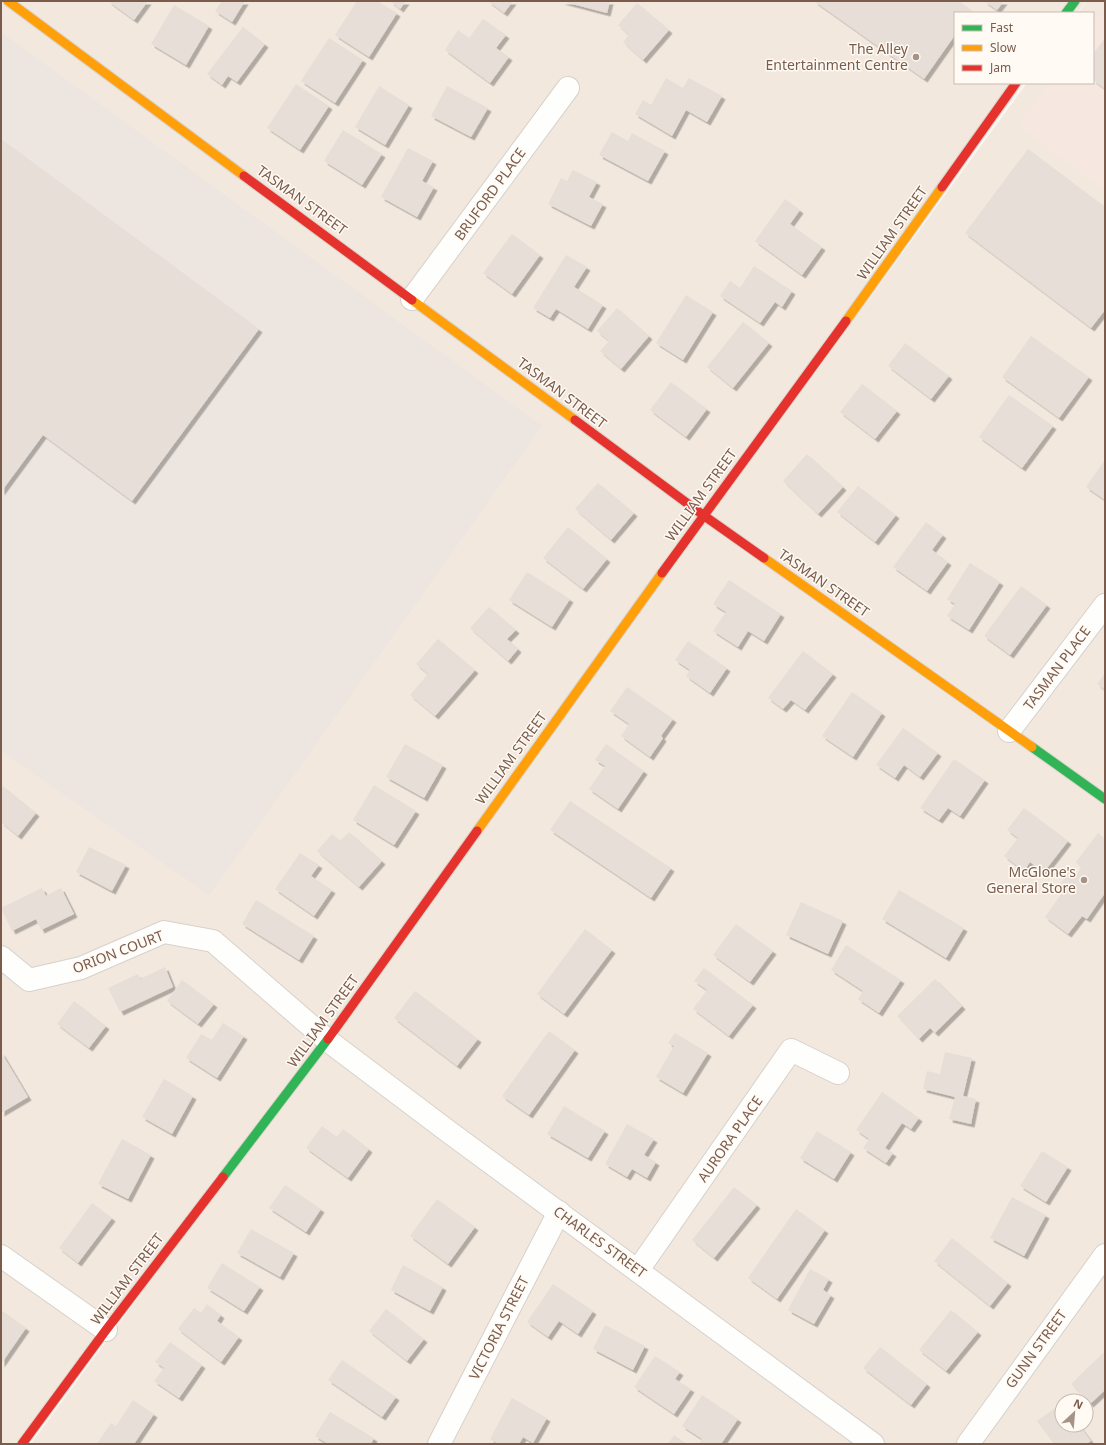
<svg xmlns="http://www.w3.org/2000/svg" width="1106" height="1445" font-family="'Noto Sans',sans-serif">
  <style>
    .residential { fill: #f2e8de; fill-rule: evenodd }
    .commercial { fill: #f6e8e1 }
    .industrial { fill: #ede5e0 }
    .building { fill: #e6ded7; filter: url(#shadow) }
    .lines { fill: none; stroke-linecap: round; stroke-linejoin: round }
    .street-casing { stroke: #d7d1cb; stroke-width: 24 }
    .fast-casing { stroke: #d9d2cb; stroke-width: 11 }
    .slow-casing { stroke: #d9d2cb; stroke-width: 11 }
    .jam-casing { stroke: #d9d2cb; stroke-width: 11 }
    .street { stroke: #fefefd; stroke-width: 22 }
    .fast { stroke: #30b455; stroke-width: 9 }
    .slow { stroke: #ff9f0a; stroke-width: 9 }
    .jam { stroke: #e5322d; stroke-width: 9 }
    .poi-dot { fill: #a69286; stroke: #fffaf3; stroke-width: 1.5 }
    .labels { text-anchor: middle; stroke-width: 3; stroke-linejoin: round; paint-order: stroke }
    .poi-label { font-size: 14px; fill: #7a5c4d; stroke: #fffaf3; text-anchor: end }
    .street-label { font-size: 14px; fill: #7a5c4d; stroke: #fffaf3 }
  </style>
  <defs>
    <filter id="shadow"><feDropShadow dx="3.5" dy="3.5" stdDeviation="0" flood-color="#0004"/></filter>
  </defs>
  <rect width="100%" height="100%" fill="#f9f5f0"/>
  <g class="residential">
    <path d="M1 1H1086L1077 13H955V83H1024L25 1444H1Z"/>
    <path d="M1087 1H1105V1444H31L1027 83H1093V13H1078ZM1062 1401H1086V1425H1062Z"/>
  </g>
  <path class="commercial" d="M1105 9V191L1018 126 1050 83H1093V25Z"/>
  <path class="industrial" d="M1 32 542 426 209 895 1 751Z"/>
  <g class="building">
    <path d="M108 1H148L134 20Z"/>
    <path d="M222 1H245L232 22 215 11Z"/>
    <path d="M357 1H377L397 13 369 57 335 35Z"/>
    <path d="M390 1H406L400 9Z"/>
    <path d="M488 1H513L504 13Z"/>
    <path d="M561 1H610L607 13Z"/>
    <path d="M814 1H959L972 11 971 13H955V35L924 79Z"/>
    <path d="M984 1H1004L997 10Z"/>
    <path d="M637 3 669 30 643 60 623 42 629 35 618 25Z"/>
    <path d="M174 5 209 26 186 65 151 44Z"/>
    <path d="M483 19 506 35 496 48 509 57 490 83 445 50 458 30 469 38Z"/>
    <path d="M243 27 265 44 237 82 228 76 222 85 207 74Z"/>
    <path d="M329 38 363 60 335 103 301 81Z"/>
    <path d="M1105 38V89L1093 80V54Z"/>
    <path d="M666 78 683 88 689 78 722 96 707 122 686 110 672 136 635 114 643 100 651 105Z"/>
    <path d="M296 84 329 106 300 150 267 128Z"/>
    <path d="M379 86 409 105 385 145 355 127Z"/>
    <path d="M447 86 488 108 471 137 431 116Z"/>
    <path d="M343 130 382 154 362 185 324 161Z"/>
    <path d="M612 132 628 141 632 133 665 151 648 181 599 155Z"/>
    <path d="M1 139 259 329 132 501 43 435 1 492Z"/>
    <path d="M408 148 433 161 422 181 434 187 417 217 381 197Z"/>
    <path d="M1028 149 1105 207V310L1091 328 965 233Z"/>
    <path d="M573 170 597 182 589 197 603 204 591 226 548 204 561 178 567 181Z"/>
    <path d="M785 199 800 210 790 224 822 247 802 275 755 241Z"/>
    <path d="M512 234 540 255 512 294 483 273Z"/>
    <path d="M566 255 587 267 574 287 603 305 588 329 556 309 550 318 533 308Z"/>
    <path d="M754 266 792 291 782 307 775 302 760 323 720 296 730 281 740 288Z"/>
    <path d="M686 295 713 312 683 360 656 343Z"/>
    <path d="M617 308 649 336 621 369 600 351 609 341 597 331Z"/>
    <path d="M743 322 769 343 733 388 707 367Z"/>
    <path d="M1031 336 1089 377 1059 418 1002 377Z"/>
    <path d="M905 343 949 376 931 399 888 366Z"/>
    <path d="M671 382 707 409 686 437 650 410Z"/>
    <path d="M862 384 897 411 875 439 840 412Z"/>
    <path d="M1009 395 1053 426 1022 468 979 437Z"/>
    <path d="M807 454 843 487 818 514 783 481Z"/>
    <path d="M1105 460V500L1086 487Z"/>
    <path d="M598 483 634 513 611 540 575 509Z"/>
    <path d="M858 486 896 515 875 542 837 512Z"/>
    <path d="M926 522 943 535 932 550 948 562 927 591 893 567Z"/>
    <path d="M568 527 607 559 583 589 543 558Z"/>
    <path d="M970 563 1000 582 969 630 947 616 955 604 947 599Z"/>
    <path d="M527 572 570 599 552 627 509 600Z"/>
    <path d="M729 580 781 614 764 641 748 631 738 647 713 631 726 612 713 604Z"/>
    <path d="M1021 586 1047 605 1010 655 984 636Z"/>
    <path d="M489 607 516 630 507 639 518 649 508 661 470 628Z"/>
    <path d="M438 639 475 670 435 716 410 695 428 674 416 664Z"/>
    <path d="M688 641 727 668 710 693 686 676 690 670 675 660Z"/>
    <path d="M803 651 833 674 805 710 791 700 783 709 768 698Z"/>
    <path d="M1105 673V690L1097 684Z"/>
    <path d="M627 687 673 719 661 736 663 738 650 757 621 736 629 724 610 711Z"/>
    <path d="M852 692 882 713 853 757 822 736Z"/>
    <path d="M903 728 938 753 920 777 904 765 895 778 876 765Z"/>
    <path d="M405 744 443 765 424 798 386 777Z"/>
    <path d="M606 744 644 771 618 809 589 789 605 766 595 760Z"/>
    <path d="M954 759 985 780 960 816 948 808 939 820 920 808Z"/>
    <path d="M374 785 416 811 394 845 353 820Z"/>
    <path d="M3 786 36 813 18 836 1 822V789Z"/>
    <path d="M570 801 671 868 651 898 550 830Z"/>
    <path d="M1024 808 1068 841 1044 872 1030 862 1024 871 1004 856 1018 838 1007 830Z"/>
    <path d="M349 832 382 861 359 887 317 851 332 834 340 841Z"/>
    <path d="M1098 833 1105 839V893L1087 919 1082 916 1068 934 1045 917 1064 890 1060 885 1069 871 1076 876 1081 868 1076 862Z"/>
    <path d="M89 847 126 865 112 891 76 872Z"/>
    <path d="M300 853 319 865 311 876 332 890 314 916 275 889Z"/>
    <path d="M42 888 46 896 61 888 74 914 41 930 36 919 12 931 1 908Z"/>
    <path d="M899 890 964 928 946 958 882 919Z"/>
    <path d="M256 900 314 936 299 960 242 924Z"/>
    <path d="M801 902 843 921 828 954 786 935Z"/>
    <path d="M736 924 773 951 750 982 713 955Z"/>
    <path d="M585 929 612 950 564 1014 537 994Z"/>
    <path d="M846 945 901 980 879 1013 858 999 863 991 831 970Z"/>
    <path d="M165 967 173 987 120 1012 108 988 138 974 140 979Z"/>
    <path d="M704 968 753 1005 729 1036 693 1009 707 990 694 981Z"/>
    <path d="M935 979 962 1006 935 1033 930 1028 919 1039 897 1016Z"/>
    <path d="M182 980 214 1004 198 1024 167 1001Z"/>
    <path d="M415 991 478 1039 457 1066 394 1018Z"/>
    <path d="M74 1001 106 1026 89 1048 57 1024Z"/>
    <path d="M223 1023 244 1036 217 1078 186 1058 201 1034 212 1040Z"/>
    <path d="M549 1031 575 1050 529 1115 502 1096Z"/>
    <path d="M675 1033 708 1053 683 1093 656 1077 674 1046 668 1043Z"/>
    <path d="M1 1052 28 1097 1 1113Z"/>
    <path d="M945 1052 972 1058 963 1096 976 1099 971 1124 949 1119 955 1097 923 1089 927 1071 940 1074Z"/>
    <path d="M164 1079 193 1096 172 1134 142 1117Z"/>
    <path d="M882 1092 919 1118 911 1129 902 1123 885 1148 893 1153 886 1163 863 1148 869 1139 856 1130Z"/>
    <path d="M564 1106 605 1131 588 1158 547 1134Z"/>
    <path d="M627 1124 654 1139 644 1155 656 1162 647 1178 632 1169 627 1177 605 1164Z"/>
    <path d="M322 1126 337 1137 343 1129 369 1149 348 1178 306 1148Z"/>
    <path d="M817 1131 851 1152 834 1179 800 1158Z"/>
    <path d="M122 1139 151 1155 128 1199 98 1184Z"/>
    <path d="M1042 1151 1068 1167 1046 1202 1020 1186Z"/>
    <path d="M285 1185 321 1209 306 1232 269 1208Z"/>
    <path d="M734 1187 757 1205 714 1258 692 1240Z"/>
    <path d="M1012 1197 1046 1215 1024 1256 990 1238Z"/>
    <path d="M437 1199 475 1227 448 1264 410 1236Z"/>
    <path d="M92 1203 112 1218 78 1263 59 1248Z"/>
    <path d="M796 1209 825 1230 777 1299 748 1278Z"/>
    <path d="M251 1229 294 1253 280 1277 237 1253Z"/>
    <path d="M952 1238 1008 1283 990 1306 934 1261Z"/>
    <path d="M222 1263 260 1287 244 1311 207 1288Z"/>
    <path d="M403 1265 443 1287 430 1311 391 1290Z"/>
    <path d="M810 1269 829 1279 823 1290 831 1295 814 1324 788 1310Z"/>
    <path d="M553 1284 593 1311 578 1334 559 1321 548 1337 527 1322Z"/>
    <path d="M207 1304 221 1315 217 1321 239 1337 221 1362 178 1329 194 1308 201 1313Z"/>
    <path d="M386 1309 424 1339 407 1361 369 1331Z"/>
    <path d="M1 1310 26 1328 1 1364Z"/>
    <path d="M951 1310 978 1332 946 1371 919 1350Z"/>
    <path d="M605 1325 645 1346 633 1370 593 1349Z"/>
    <path d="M170 1342 202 1365 179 1398 154 1381 164 1368 155 1362Z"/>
    <path d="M880 1347 927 1384 911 1405 863 1368Z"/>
    <path d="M1103 1353 1105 1355V1390L1090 1404 1071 1384Z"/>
    <path d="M655 1356 680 1372 675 1379 691 1389 674 1414 634 1387Z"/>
    <path d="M342 1360 396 1397 382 1417 328 1380Z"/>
    <path d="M702 1395 738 1419 721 1444H699L702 1439 682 1426Z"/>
    <path d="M512 1398 547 1418 533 1443 523 1437 519 1444H498L490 1439Z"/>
    <path d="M133 1400 154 1414 134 1444H97L111 1423 116 1426Z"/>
    <path d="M1062 1403V1425H1079L1091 1441 1086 1444H1054L1037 1421Z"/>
    <path d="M330 1412 374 1438 371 1444H328L315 1436Z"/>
    <path d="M674 1435 687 1444H668Z"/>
  </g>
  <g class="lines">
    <defs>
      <g id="street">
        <path d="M412 299 568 88"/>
        <path d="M1009 731 1105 605"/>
        <path d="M1 957 29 980 81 968 164 932 213 941 327 1040 449 1132 873 1444"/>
        <path d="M1 1256 106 1330"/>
        <path d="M638 1270 791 1050 838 1073"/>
        <path d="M439 1444 559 1212"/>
        <path d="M968 1444 1105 1255"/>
      </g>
      <g id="fast">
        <path d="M1066 13 1075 1"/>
        <path d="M1032 747 1105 799"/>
        <path d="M223 1177 328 1039"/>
      </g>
      <g id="slow">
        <path d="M8 1 244 176"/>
        <path d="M412 300 575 420"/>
        <path d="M846 321 942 187"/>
        <path d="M764 558 1032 747"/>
        <path d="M477 831 662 573"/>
      </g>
      <g id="jam">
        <path d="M244 176 412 300"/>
        <path d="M942 187 1016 83"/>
        <path d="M575 420 703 515 764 558"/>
        <path d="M662 573 846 321"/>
        <path d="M328 1039 477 831"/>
        <path d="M22 1444 106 1330 223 1177"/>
      </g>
    </defs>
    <use href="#street" class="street-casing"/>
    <use href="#fast" class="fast-casing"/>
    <use href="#slow" class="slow-casing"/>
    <use href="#jam" class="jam-casing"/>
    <use href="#street" class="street"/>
    <use href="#fast" class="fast"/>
    <use href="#slow" class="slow"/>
    <use href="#jam" class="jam"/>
  </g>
  <g class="poi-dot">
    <circle cx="916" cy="57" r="4"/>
    <circle cx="1084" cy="880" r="4"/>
  </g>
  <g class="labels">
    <g class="poi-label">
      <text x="908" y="54">The Alley<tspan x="908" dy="16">Entertainment Centre</tspan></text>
      <text x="1076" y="877">McGlone's<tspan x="1076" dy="16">General Store</tspan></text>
    </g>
    <g class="street-label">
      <text transform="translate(490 194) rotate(-54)" y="5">BRUFORD PLACE</text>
      <text transform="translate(302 200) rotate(36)" y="5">TASMAN STREET</text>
      <text transform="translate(892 233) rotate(-55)" y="5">WILLIAM STREET</text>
      <text transform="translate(562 393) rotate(37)" y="5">TASMAN STREET</text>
      <text transform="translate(701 495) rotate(-54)" y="5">WILLIAM STREET</text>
      <text transform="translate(824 583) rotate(35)" y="5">TASMAN STREET</text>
      <text transform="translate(1057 668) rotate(-53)" y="5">TASMAN PLACE</text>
      <text transform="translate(511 758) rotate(-54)" y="5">WILLIAM STREET</text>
      <text transform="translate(118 952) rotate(-21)" y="5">ORION COURT</text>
      <text transform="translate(323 1021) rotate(-54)" y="5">WILLIAM STREET</text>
      <text transform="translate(730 1139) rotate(-55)" y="5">AURORA PLACE</text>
      <text transform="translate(600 1242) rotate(36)" y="5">CHARLES STREET</text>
      <text transform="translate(127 1279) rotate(-53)" y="5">WILLIAM STREET</text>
      <text transform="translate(499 1328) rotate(-63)" y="5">VICTORIA STREET</text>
      <text transform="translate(1036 1349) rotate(-54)" y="5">GUNN STREET</text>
    </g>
  </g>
  <rect width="1106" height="1445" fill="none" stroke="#7a5c4d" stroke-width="4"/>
  <rect x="954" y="12" width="140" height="72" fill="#fffaf3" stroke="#cabbb1"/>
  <rect x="962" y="25" width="20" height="6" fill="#30b455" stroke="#cabbb1"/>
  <text x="990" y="32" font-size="12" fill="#7a5c4d">Fast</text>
  <rect x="962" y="45" width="20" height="6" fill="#ff9f0a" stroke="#cabbb1"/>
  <text x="990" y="52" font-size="12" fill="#7a5c4d">Slow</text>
  <rect x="962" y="65" width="20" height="6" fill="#e5322d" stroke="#cabbb1"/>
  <text x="990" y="72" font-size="12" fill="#7a5c4d">Jam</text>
  <g transform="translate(1074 1413) rotate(26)"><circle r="19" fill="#fffaf3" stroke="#cabbb1"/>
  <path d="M0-3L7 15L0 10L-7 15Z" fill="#a69286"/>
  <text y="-6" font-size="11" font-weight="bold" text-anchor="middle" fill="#7a5c4d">N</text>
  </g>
</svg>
